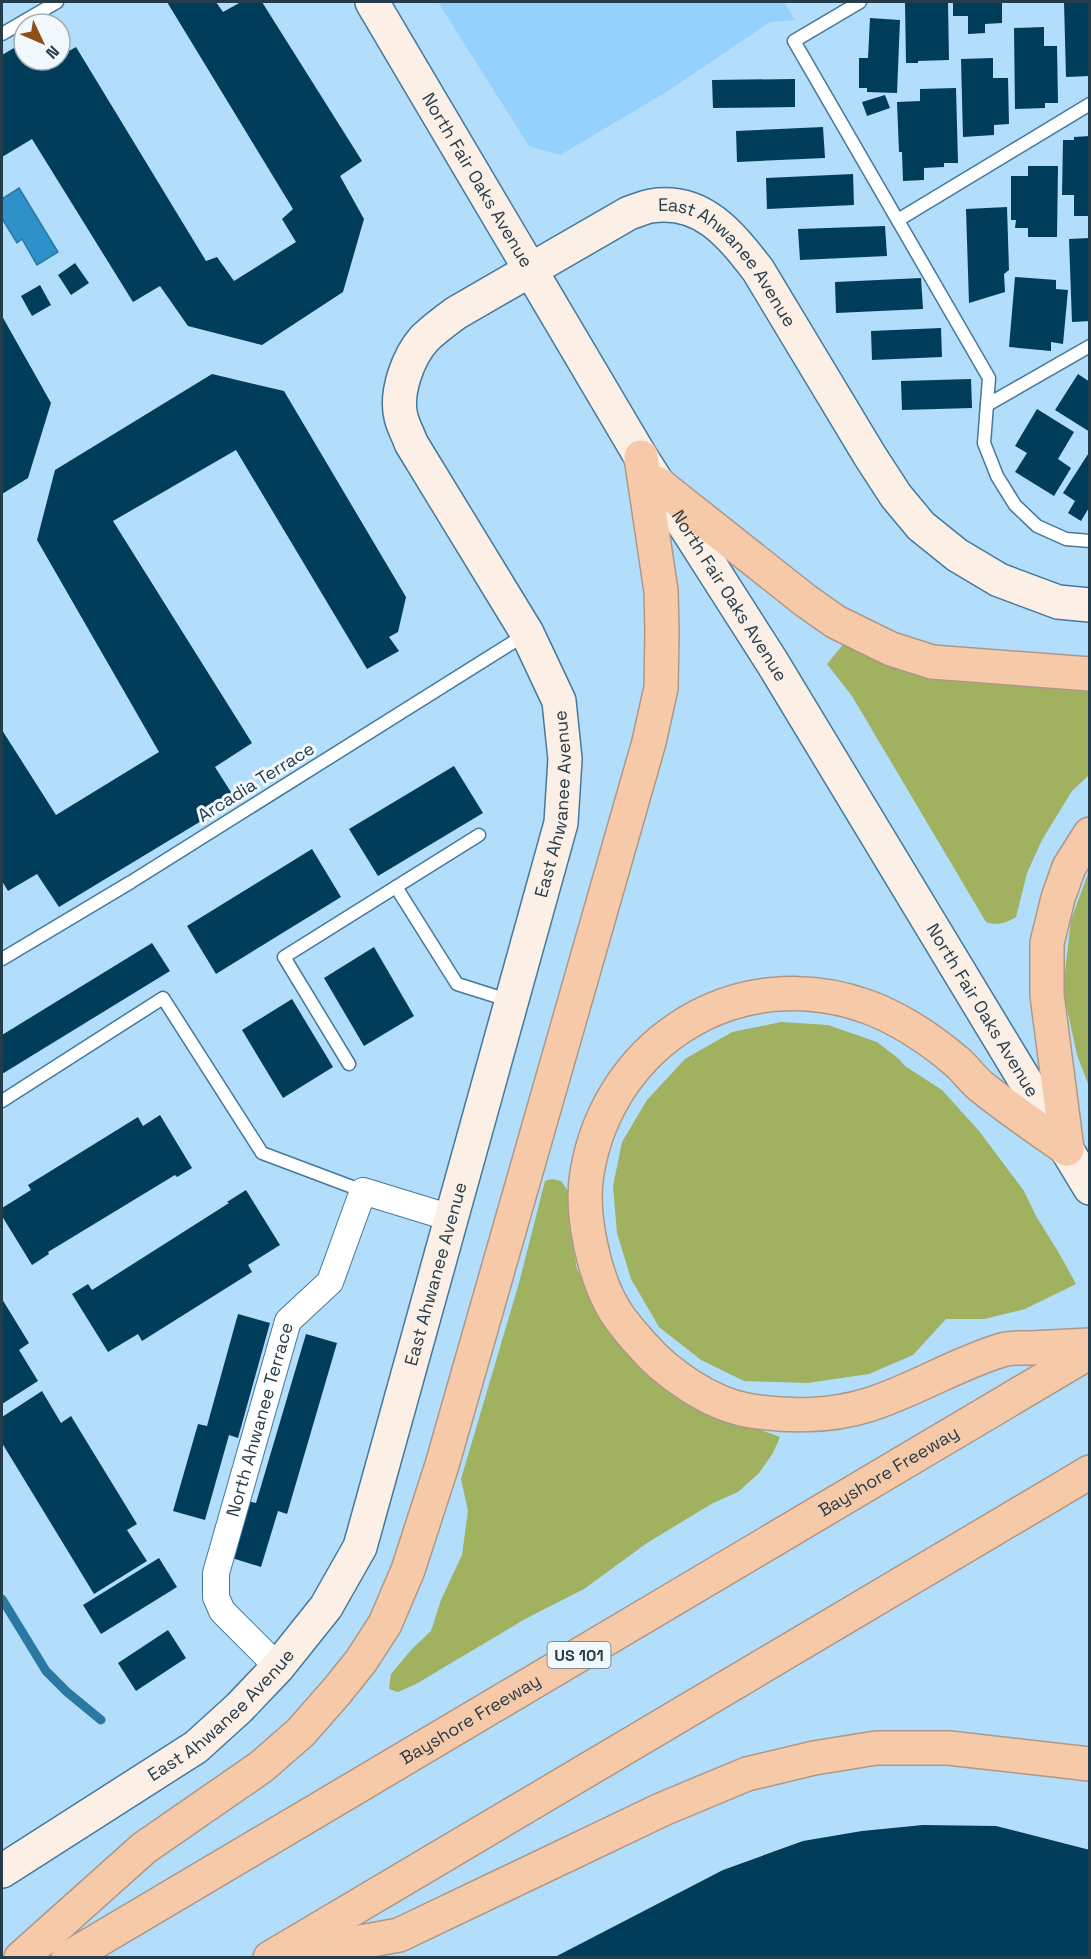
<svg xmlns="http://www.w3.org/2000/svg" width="1091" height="1959" font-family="'Space Grotesk',sans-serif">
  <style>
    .built { fill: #94d2fd }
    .green { fill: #a0b15f }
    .water { fill: #2e91c9; stroke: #2b78a3; stroke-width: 1.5 }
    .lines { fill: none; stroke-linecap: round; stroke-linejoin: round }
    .stream { stroke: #2b78a3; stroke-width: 9 }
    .building { fill: #003d5b }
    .lane-casing { stroke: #45799b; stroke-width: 15 }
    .street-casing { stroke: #45799b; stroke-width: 28 }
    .secondary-casing { stroke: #45799b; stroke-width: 36 }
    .highway-casing { stroke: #ad9888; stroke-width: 36 }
    .lane { stroke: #fff; stroke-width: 12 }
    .street { stroke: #fff; stroke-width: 26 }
    .secondary { stroke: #fcefe5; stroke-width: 33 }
    .highway { stroke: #f6caa9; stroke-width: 33 }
    .labels { text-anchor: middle; stroke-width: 6; stroke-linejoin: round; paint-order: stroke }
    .shield { fill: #f3f8fc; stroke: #637480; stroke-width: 1.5 }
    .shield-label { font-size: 16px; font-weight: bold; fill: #253c4b }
    .street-label { font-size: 18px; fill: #253c4b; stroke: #f3f8fc }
  </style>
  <rect width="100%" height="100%" fill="#b2ddfb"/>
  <path class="built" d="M438 2H784L795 20 770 22 668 91 560 155 529 146Z"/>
  <g class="green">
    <path d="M846 641 1089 685V775L1072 791 1042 840 1027 873 1016 917C1006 923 998 926 986 922L852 696 827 664Z"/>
    <path d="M1089 871V1086L1077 1055 1063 990 1071 920Z"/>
    <path d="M781 1022 828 1025 877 1042 899 1059 905 1066 942 1090 979 1131 1024 1191 1036 1216 1059 1253 1076 1284 1025 1309 984 1319H946L913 1355 869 1374 807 1383 744 1381 701 1360 659 1327 631 1279 617 1233 613 1186 622 1142 647 1100 685 1059 732 1032Z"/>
    <path d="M552 1179 561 1181 570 1194 569 1226 577 1269 601 1315 697 1407 780 1437 773 1453 759 1473 738 1492 713 1503 647 1543 584 1589 525 1619 416 1684 398 1692 389 1689 391 1674 412 1649 431 1631 441 1600 462 1555 468 1511 461 1479 519 1283 545 1181Z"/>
  </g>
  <path class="water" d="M19 188 58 252 37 265 22 239 17 243 3 220 2 221V199Z"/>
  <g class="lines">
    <path class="stream" d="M2 1599 46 1671 67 1692 101 1720"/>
  </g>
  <g class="building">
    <path d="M167 2H216L223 12 241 2H262L362 161 340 176 364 219 343 292 262 345 188 326 160 286 133 302 32 139 2 157V55L24 42V60H44L47 65 54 60H60V56L76 47 206 261 217 257 234 281 296 242 282 219 293 209Z"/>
    <path d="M905 2H948L949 60 918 61V63H906Z"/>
    <path d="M953 2H1002V23L985 24V33L968 34V16H953Z"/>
    <path d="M1064 2H1090V76L1066 77Z"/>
    <path d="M870 18 900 20 897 93 867 92V88H859V58H868Z"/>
    <path d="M1044 27V46H1057L1058 103H1045V108L1015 109 1014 28Z"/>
    <path d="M993 58V78H1008L1009 124 994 125V135L963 137 961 59Z"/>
    <path d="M795 79V107L713 108 712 80Z"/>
    <path d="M956 88 958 163H944V167L924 168V180L903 181 902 152H899L897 102 920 101V89Z"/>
    <path d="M885 95 890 108 867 116 862 102Z"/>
    <path d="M823 127 825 158 737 162 736 131Z"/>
    <path d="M1090 136V216H1074V195H1062L1063 140H1074V137Z"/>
    <path d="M1028 166H1058L1057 237H1028V228H1015L1016 220H1011V176H1028Z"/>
    <path d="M853 174 854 205 767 209 766 178Z"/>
    <path d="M1007 207 1009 270 1004 274 1005 292 969 303 966 209Z"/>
    <path d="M885 226 887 256 800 260 798 229Z"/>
    <path d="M1090 238V321L1072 322 1069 239Z"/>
    <path d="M75 263 89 283 71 295 58 275Z"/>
    <path d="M1015 277 1056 280V289L1068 290 1063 344 1051 342V351L1009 347Z"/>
    <path d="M921 278 923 309 836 313 835 282Z"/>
    <path d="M40 285 51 305 32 316 21 296Z"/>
    <path d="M2 316 51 403 28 478 2 494Z"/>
    <path d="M941 328 942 357 872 360 871 331Z"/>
    <path d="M212 374 284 391 406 597 398 632 389 637 399 651 367 669 236 450 113 521 252 743 215 767 236 800 59 907 37 874 8 891 2 881V730L56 815 159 752 37 540 55 470Z"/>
    <path d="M1078 374 1090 382V432L1055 410Z"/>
    <path d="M971 379 972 408 902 410 901 381Z"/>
    <path d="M1037 409 1074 432 1058 459 1071 468 1054 496 1015 472 1027 453 1015 446Z"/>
    <path d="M1090 451V506L1081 521 1068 513 1075 501 1063 493Z"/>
    <path d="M454 766 483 813 378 876 349 829Z"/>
    <path d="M312 849 341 897 216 974 187 926Z"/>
    <path d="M152 943 170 971 2 1074V1035Z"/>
    <path d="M374 947 414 1016 364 1046 324 978Z"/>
    <path d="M292 999 333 1067 283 1098 242 1030Z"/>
    <path d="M160 1115 192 1168 177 1177 175 1175 48 1252 49 1254 32 1265 2 1216V1208L31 1190 28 1185 138 1117 143 1126Z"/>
    <path d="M246 1190 280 1245 248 1265 252 1272 142 1341 138 1334 108 1352 72 1294 88 1284 92 1290 229 1203 227 1202Z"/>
    <path d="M2 1299 29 1343 19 1350 38 1381 2 1404Z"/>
    <path d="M238 1314 270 1323 238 1438 229 1435 205 1520 173 1511 198 1424 207 1426Z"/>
    <path d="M306 1334 337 1343 287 1514 278 1511 261 1567 232 1558 248 1501 256 1503Z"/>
    <path d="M42 1391 61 1423 71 1416 137 1524 127 1530 147 1561 94 1594 2 1443V1417Z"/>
    <path d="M159 1558 177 1587 101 1634 83 1605Z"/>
    <path d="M168 1630 186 1658 136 1691 118 1663Z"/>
    <path d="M923 1825 996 1826 1090 1850V1958H553L723 1870 803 1841 862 1831Z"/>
  </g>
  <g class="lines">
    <defs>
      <g id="lane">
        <path d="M860 2 794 41 989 378 984 443 997 476 1015 505 1037 526 1066 539 1090 541"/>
        <path d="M2 34 57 2"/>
        <path d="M898 220 1090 104"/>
        <path d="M987 405 1090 346"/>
        <path d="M396 887 457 984 511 1001"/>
        <path d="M2 959 131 882 526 634"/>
        <path d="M349 1064 284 957 479 835"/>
        <path d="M2 1101 163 998 262 1153 363 1191"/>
      </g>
      <g id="street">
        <path id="s1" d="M278 1667 222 1611 216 1597V1573L288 1321 330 1282 363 1191 451 1218"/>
      </g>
      <g id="secondary">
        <path id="s2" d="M372 2 641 457 772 662 1090 1188"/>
        <path id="s3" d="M2 1871 196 1747 239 1708 278 1667 326 1607 360 1547 561 823 565 759 559 701 527 633 411 443C408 434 403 426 401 417 395 393 408 357 424 339 434 329 445 321 456 313L629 213C636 211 644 207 651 206 702 198 730 234 758 270L870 456 896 496 921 526 957 555 999 580 1058 602 1090 605"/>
      </g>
      <g id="highway">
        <path d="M657 483 806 601 836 622 891 649 932 662 1090 674"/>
        <path d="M1067 1149C1039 1129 1010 1110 983 1088 973 1081 966 1069 956 1061 930 1039 900 1019 868 1007 740 960 609 1040 587 1173 580 1213 594 1277 615 1311 623 1324 633 1335 643 1346 667 1374 710 1403 746 1410 785 1417 830 1417 868 1405 913 1391 954 1365 999 1351 1009 1347 1021 1348 1031 1348 1051 1347 1070 1346 1090 1345"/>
        <path d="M1067 1149 1047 995V943L1058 898 1069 867 1090 834"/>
        <path d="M289 1955 399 1935 663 1809 747 1774 814 1758 876 1748H949L1090 1764"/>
        <path d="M21 1958 144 1848 261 1767 301 1732 337 1691 361 1661 385 1624 408 1570 442 1465 649 742 661 688 662 631 661 591 641 457"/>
        <path id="s4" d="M68 1958 1090 1352"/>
        <path d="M270 1958 1090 1472"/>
      </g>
    </defs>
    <use href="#lane" class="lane-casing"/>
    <use href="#street" class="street-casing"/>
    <use href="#secondary" class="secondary-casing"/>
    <use href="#highway" class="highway-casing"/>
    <use href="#lane" class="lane"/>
    <use href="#street" class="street"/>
    <use href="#secondary" class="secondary"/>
    <use href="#highway" class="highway"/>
  </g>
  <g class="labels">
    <rect class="shield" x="547.5" y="1642" width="63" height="26" rx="4.5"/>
    <g class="shield-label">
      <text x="579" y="1661">US 101</text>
    </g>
    <g class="street-label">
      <text dy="6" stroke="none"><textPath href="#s2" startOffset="207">North Fair Oaks Avenue</textPath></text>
      <text dy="6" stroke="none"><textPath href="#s3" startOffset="2140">East Ahwanee Avenue</textPath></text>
      <text dy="6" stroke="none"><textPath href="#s2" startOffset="693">North Fair Oaks Avenue</textPath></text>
      <text transform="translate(256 782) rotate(-32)" y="6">Arcadia Terrace</text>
      <text dy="6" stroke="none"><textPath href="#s3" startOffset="1260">East Ahwanee Avenue</textPath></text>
      <text dy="6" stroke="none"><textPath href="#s2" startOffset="1179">North Fair Oaks Avenue</textPath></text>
      <text dy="6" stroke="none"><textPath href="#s3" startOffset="774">East Ahwanee Avenue</textPath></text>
      <text dy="6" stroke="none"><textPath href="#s1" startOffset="278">North Ahwanee Terrace</textPath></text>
      <text dy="6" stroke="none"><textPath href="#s4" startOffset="954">Bayshore Freeway</textPath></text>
      <text dy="6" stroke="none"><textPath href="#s3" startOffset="270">East Ahwanee Avenue</textPath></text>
      <text dy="6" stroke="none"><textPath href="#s4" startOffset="468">Bayshore Freeway</textPath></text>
    </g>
  </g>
  <rect width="1091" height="1959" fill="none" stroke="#253c4b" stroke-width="6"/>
  <g transform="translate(42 42) rotate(134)"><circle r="28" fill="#f3f8fc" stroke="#a1adb5" stroke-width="1.5"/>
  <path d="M0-4.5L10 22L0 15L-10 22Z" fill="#8d4f13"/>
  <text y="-9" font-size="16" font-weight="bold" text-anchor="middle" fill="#253c4b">N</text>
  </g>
</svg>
